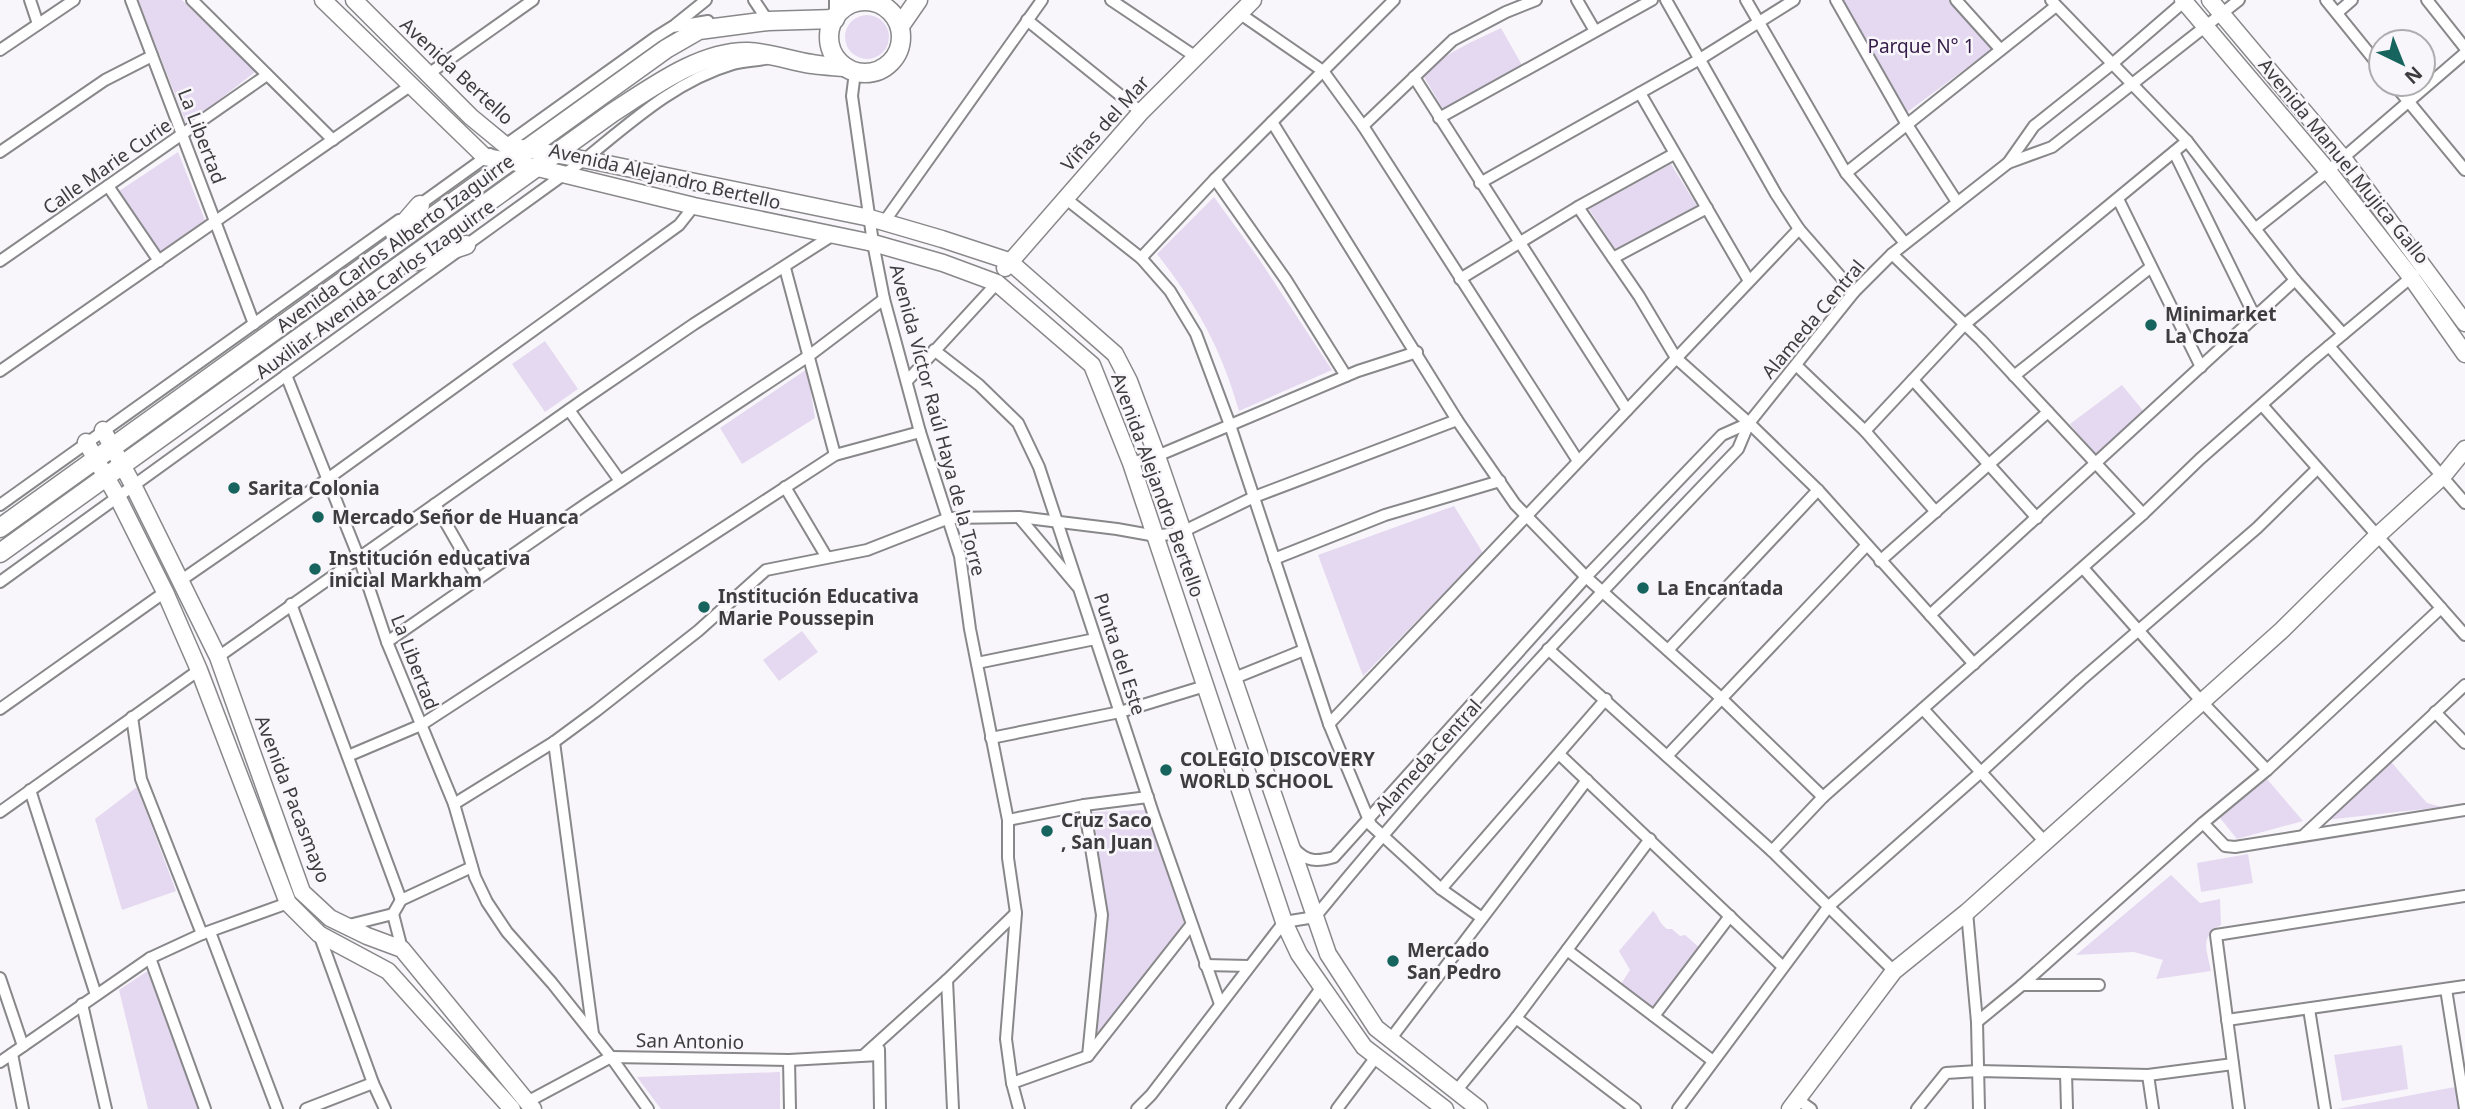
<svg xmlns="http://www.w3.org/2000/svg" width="2465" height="1109" font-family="'Noto Sans',sans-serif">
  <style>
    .green { fill: #e5d9f1 }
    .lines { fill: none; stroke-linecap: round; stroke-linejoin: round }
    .street-casing { stroke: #88878a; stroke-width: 14 }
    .secondary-casing { stroke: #88878a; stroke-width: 19 }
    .primary-casing { stroke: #88878a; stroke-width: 21 }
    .street { stroke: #fff; stroke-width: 10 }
    .secondary { stroke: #fff; stroke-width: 16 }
    .primary { stroke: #fff; stroke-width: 18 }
    .poi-dot { fill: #17645f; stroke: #f8f6fa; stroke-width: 2.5 }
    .labels { text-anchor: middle; stroke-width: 5; stroke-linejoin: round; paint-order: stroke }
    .park-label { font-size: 19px; fill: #351b48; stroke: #f8f6fa }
    .street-label { font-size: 19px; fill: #3d3c3e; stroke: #f8f6fa }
    .poi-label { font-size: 19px; font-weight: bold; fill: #3d3c3e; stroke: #f8f6fa; text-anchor: start }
  </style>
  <rect width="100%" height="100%" fill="#f8f6fa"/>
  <g class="green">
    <path d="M138 0H182L255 72 187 125Z"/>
    <path d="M1842 0H1949L1992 49 1906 113Z"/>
    <circle cx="867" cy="37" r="22"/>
    <path d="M1501 28 1523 67 1444 111 1424 77C1443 52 1473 42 1501 28Z"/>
    <path d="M178 152 205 220 157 254 116 193Z"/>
    <path d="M1671 164 1697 206 1615 249 1589 209Z"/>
    <path d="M1214 197 1259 259 1332 370 1239 411C1221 348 1197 305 1157 254Z"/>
    <path d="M545 341 578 389 545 412 512 364Z"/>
    <path d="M807 369 815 418 742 464 720 428Z"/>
    <path d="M2122 385 2145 413 2097 457 2070 424Z"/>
    <path d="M1454 506 1483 553 1363 676 1318 555Z"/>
    <path d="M802 631 818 652 779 681 763 660Z"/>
    <path d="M2391 762 2427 803 2442 807 2326 820Z"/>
    <path d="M2267 779 2303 821 2237 839 2220 818Z"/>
    <path d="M137 787 176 891 122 910 95 819Z"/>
    <path d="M1145 810 1184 923 1155 960 1088 1056 1108 914 1093 812Z"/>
    <path d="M2248 854 2253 883 2201 892 2197 863Z"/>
    <path d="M2171 875 2200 903 2220 899 2221 925C2199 937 2207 949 2211 971L2156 979 2163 960 2134 952 2076 955Z"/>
    <path d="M1653 911C1660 917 1657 921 1667 929H1672L1680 936 1685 935 1701 949 1655 1009 1621 984 1630 970 1619 951Z"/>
    <path d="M149 970 199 1109H148L119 990Z"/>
    <path d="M2402 1045 2408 1089 2342 1101 2334 1055Z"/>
    <path d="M780 1072V1109H661L637 1077Z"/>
    <path d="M2455 1087 2459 1109H2337Z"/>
  </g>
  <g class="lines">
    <defs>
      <g id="street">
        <path d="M30 0 38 24"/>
        <path d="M131 0 254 324"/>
        <path d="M192 0 333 140"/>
        <path d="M754 0 768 21"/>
        <path d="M855 0 856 3"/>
        <path d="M1111 0 1196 57"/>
        <path d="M1577 0 1595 31"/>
        <path d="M1666 0 1776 194 1799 229 1854 292"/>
        <path d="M1746 0 1846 173 1905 243"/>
        <path d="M1836 0 1906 123 1957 202"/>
        <path d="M1956 0 2000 49"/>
        <path d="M2051 0 2187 141 2295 280 2343 334"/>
        <path d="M2326 0 2381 68"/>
        <path d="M2427 0 2465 48"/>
        <path d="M1239 13 1323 71 1363 126 1578 461"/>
        <path d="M2337 13 2352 0"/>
        <path d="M835 19V0"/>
        <path d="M1027 20 1141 112"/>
        <path d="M675 25 706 0"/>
        <path d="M0 50 74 0"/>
        <path d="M855 72 852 96 873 243 884 299 920 432 960 556 970 629 1008 820V858L1016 913 1006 1039 1012 1083 1019 1109"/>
        <path d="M427 75 533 0"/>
        <path d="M1414 77 1627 410"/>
        <path d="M2394 84 2465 170"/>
        <path d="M1640 93 1749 281"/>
        <path d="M1439 118 1652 0"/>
        <path d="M1272 122 1457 420 1515 504 1586 577 1721 698 1823 797"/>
        <path d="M1363 126 1453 40 1506 12 1536 0"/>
        <path d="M504 146 656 37 672 27 708 21"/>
        <path d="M0 152 105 80 152 56"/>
        <path d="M2174 152 2255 317"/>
        <path d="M2008 163 2052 147 2239 0"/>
        <path d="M1846 173 2056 6"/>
        <path d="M1215 179 1286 280 1346 376"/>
        <path d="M1480 183 1700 59 1794 0"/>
        <path d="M108 186 159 261"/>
        <path d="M1065 198 1141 258 1170 291 1196 334 1230 425 1329 724 1371 825 1441 889 1482 918"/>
        <path d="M2118 199 2201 367"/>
        <path d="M1578 207 1639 296 1676 358 1749 423 1818 490 1974 664"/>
        <path d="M415 208 490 154"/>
        <path d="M884 222 1042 0"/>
        <path d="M2255 229 2328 171 2465 53"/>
        <path d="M1892 254 1981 340 2143 514"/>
        <path d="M1141 258 1215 179 1394 0"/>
        <path d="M1613 258 1707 208"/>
        <path d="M0 261 267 75"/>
        <path d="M785 268 835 455"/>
        <path d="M1460 279 1578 207 1674 154"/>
        <path d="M2329 346 2465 503"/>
        <path d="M934 350 979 385 1018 423 1039 467 1153 813 1220 1004"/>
        <path d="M1797 366 1865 431 1936 512"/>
        <path d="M0 371 410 86"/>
        <path d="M286 375 359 558 387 642 454 804 475 877 487 902 507 932 552 983 611 1057 648 1109"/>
        <path d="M2014 376 2151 267"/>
        <path d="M1913 380 2037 518"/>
        <path d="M907 381 997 283"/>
        <path d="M2262 405 2465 635"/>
        <path d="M569 410 620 481"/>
        <path d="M1865 431 1964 325 2187 141"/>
        <path d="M1131 463 1157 456 1358 371 1417 352"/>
        <path d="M785 487 826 556"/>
        <path d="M435 504 478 579"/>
        <path d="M0 505 399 220"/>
        <path d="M1019 517 1077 586"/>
        <path d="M1274 559 1385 515 1500 481"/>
        <path d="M1880 561 2048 412"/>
        <path d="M2083 568 2202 702 2267 770"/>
        <path d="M180 581 326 480 679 225 694 206"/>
        <path d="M0 582 584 160C630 123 675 81 733 64 743 61 755 61 765 59"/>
        <path d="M291 604 401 900"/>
        <path d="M1930 615 2295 280"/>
        <path d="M387 642 586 504 810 355 884 299"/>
        <path d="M1548 649 1772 851 1894 971"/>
        <path d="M1668 650 1818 490"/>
        <path d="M218 657 583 400 694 324 833 235"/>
        <path d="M977 663 1095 639"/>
        <path d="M1232 679 1304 650"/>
        <path d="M0 709 165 592"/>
        <path d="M1923 709 2045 842"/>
        <path d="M2435 712 2465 743"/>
        <path d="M132 717 141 779 202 934"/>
        <path d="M1329 724 1799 229"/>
        <path d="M991 738 1120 712 1205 686"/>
        <path d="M554 742 593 1034"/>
        <path d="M1559 754 1783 967"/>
        <path d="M348 756 421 725 835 455 920 432"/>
        <path d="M1667 756 1866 546"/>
        <path d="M30 790 96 995"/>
        <path d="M454 804 554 742 596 711 698 631 766 570 867 550 949 518 1019 517 1117 529 1156 536 1182 532 1254 497 1457 420"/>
        <path d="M1084 805 1102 915 1088 1056"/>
        <path d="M0 812 199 670"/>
        <path d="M1008 820 1084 805 1148 797"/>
        <path d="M2203 823 2225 846 2235 847 2465 810"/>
        <path d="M2305 834 2465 685"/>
        <path d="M1294 848C1306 862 1317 862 1334 857L1586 577 1722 435 1749 423"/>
        <path d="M1772 851 1823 797 2143 514 2200 459 2311 361 2414 275"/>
        <path d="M1441 889 1606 699"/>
        <path d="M1967 912 1977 1022 1979 1109"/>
        <path d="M345 926 393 914"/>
        <path d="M210 932 277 1109"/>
        <path d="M319 934 373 1083 385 1109"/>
        <path d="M402 949 393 914 401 900 472 867"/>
        <path d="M1567 950 1713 1061"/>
        <path d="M150 958 205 1109"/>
        <path d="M1205 965 1249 966"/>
        <path d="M0 978 23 1046"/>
        <path d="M947 980 953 1109"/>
        <path d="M2022 985H2099"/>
        <path d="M2446 989 2465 1109"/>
        <path d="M82 1004 106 1109"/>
        <path d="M2309 1009 2325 1109"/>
        <path d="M1654 1016 1730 916"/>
        <path d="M1516 1018 1635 1109"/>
        <path d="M2227 1020 2465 986"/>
        <path d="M1977 1022 2022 985 2203 823 2267 770 2441 608"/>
        <path d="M1389 1041 1587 780"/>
        <path d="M879 1049 880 1109"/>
        <path d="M12 1054 23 1109"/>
        <path d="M864 1055 947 980 1016 913"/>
        <path d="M789 1060 790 1109"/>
        <path d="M0 1062 150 958 202 934 288 903"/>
        <path d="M2066 1073 2067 1109"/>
        <path d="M2148 1075 2153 1109"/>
        <path d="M1012 1083 1088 1056 1191 925"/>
        <path d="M1456 1091 1516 1018 1650 839"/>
        <path d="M1797 1099 1811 1109"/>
        <path d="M527 1102 611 1057 789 1060 879 1055"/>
        <path d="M306 1109 373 1083"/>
        <path d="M1137 1109 1151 1095 1284 922 1315 917C1448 754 1592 601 1738 449L1749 423 1854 292 1892 254 2008 163 2034 126 2112 64 2186 0"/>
        <path d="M1232 1109 1322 987"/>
        <path d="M1337 1109 1376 1057"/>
        <path d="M1678 1109 1829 906 1981 772 2081 680 2257 528 2317 469"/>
        <path d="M1917 1109 1946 1073 1978 1071 2148 1075 2233 1064"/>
        <path d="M2239 1109 2216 935 2465 896"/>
      </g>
      <g id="secondary">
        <path d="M323 0 485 157 509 161 694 206 873 243 943 263 997 283 1092 365 1131 463 1284 922 1299 954 1364 1047 1445 1109"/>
        <path d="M354 0 471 117 505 145 598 162 870 218 942 239 1009 261 1115 354 1129 381 1157 456 1328 954 1376 1028 1479 1109"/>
        <path d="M2183 0 2328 171 2411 277 2465 354"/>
        <path d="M2210 0 2343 158 2465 323"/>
        <path d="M1005 268 1141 112 1253 0"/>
        <path d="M103 430 133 485 218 657 302 892 330 918 367 936 402 949 533 1109"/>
        <path d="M86 442 117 496 165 592 199 670 288 903 319 934 388 971 512 1109"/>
        <path d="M1790 1109 1894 971 1967 912 2282 630 2377 536 2443 476 2465 449"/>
      </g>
      <g id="primary">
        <circle cx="865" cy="37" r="36"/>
        <path d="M900 26 918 0"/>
        <path d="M395 234 420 205"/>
        <path d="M417 261 466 245"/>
        <path d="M0 528 666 49 699 30 768 21 835 19"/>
        <path d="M0 553 612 113C651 88 700 51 748 52 771 53 791 61 812 64 823 66 834 66 845 67"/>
      </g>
    </defs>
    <use href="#street" class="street-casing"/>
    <use href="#secondary" class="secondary-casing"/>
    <use href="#primary" class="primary-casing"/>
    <use href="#street" class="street"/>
    <use href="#secondary" class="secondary"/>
    <use href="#primary" class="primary"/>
  </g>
  <g class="poi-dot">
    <circle cx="2151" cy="325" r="7"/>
    <circle cx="234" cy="488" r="7"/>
    <circle cx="318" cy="517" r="7"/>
    <circle cx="315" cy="569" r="7"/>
    <circle cx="1643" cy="588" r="7"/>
    <circle cx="704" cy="607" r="7"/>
    <circle cx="1166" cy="770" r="7"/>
    <circle cx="1047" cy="831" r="7"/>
    <circle cx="1393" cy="961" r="7"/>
  </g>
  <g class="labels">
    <g class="park-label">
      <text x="1921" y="53">Parque N° 1</text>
    </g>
    <g class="street-label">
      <text transform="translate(457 71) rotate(43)" y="7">Avenida Bertello</text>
      <text transform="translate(1105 123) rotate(-48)" y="7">Viñas del Mar</text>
      <text transform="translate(202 136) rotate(69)" y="7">La Libertad</text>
      <text transform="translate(2344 161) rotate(51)" y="7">Avenida Manuel Mujica Gallo</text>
      <text transform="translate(107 166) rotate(-35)" y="7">Calle Marie Curie</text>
      <text transform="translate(665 176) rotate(13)" y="7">Avenida Alejandro Bertello</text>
      <text transform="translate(395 243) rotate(-36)" y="7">Avenida Carlos Alberto Izaguirre</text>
      <text transform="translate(375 289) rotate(-36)" y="7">Auxiliar Avenida Carlos Izaguirre</text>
      <text transform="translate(1813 319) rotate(-50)" y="7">Alameda Central</text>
      <text transform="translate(938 420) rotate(75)" y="7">Avenida Víctor Raúl Haya de la Torre</text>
      <text transform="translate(1158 485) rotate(70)" y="7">Avenida Alejandro Bertello</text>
      <text transform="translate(1120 654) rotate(72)" y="7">Punta del Este</text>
      <text transform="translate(415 662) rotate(69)" y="7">La Libertad</text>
      <text transform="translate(1428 757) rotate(-48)" y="7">Alameda Central</text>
      <text transform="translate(293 799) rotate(69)" y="7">Avenida Pacasmayo</text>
      <text transform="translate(690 1041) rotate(1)" y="7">San Antonio</text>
    </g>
    <g class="poi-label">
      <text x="2165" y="321">Minimarket<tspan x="2165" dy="22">La Choza</tspan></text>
      <text x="248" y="495">Sarita Colonia</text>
      <text x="332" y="524">Mercado Señor de Huanca</text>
      <text x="329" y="565">Institución educativa<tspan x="329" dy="22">inicial Markham</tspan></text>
      <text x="1657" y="595">La Encantada</text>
      <text x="718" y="603">Institución Educativa<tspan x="718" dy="22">Marie Poussepin</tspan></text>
      <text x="1180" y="766">COLEGIO DISCOVERY<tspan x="1180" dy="22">WORLD SCHOOL</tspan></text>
      <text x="1061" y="827">Cruz Saco<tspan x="1061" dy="22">, San Juan</tspan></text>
      <text x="1407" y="957">Mercado<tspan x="1407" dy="22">San Pedro</tspan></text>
    </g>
  </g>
  <g transform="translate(2402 63) rotate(137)"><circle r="33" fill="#f8f6fa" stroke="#adacaf" stroke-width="2"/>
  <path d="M0-5L12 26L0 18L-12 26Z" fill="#17645f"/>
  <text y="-10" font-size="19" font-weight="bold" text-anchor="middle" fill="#3d3c3e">N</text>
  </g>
</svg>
